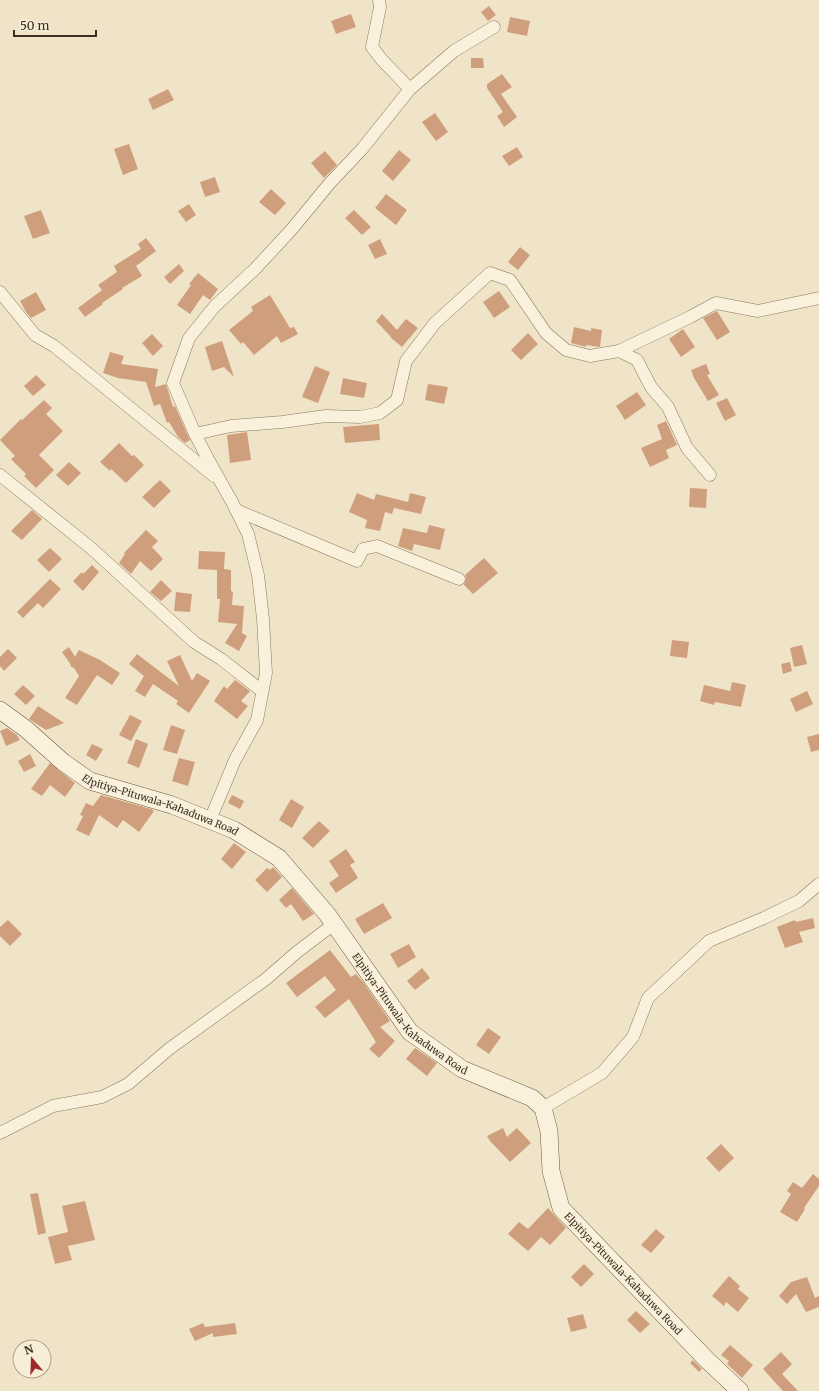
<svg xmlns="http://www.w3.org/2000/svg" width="819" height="1391" font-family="Merriweather,serif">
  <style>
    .building { fill: #cf9f7d }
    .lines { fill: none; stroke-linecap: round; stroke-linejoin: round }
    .street-casing { stroke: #8d765c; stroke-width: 13 }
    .secondary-casing { stroke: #6f573f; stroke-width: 18 }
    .street { stroke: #faf1dc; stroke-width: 12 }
    .secondary { stroke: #faf1dc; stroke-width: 17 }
    .labels { text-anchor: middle; stroke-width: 3.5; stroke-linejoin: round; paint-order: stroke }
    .street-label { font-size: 10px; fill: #3d2e20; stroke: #f7eed8 }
  </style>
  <rect width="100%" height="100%" fill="#f0e4c8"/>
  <g class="building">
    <path d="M489 6 496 15 488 21 481 12Z"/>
    <path d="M351 14 356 27 336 34 331 21Z"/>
    <path d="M510 17 530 21 527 36 507 32Z"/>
    <path d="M471 58H483L484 68H471Z"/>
    <path d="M502 74 512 87 501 94 517 117 504 127 497 116 503 112 487 88V84Z"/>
    <path d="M168 89 174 100 153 110 148 99Z"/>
    <path d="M435 113 448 132 436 141 422 122Z"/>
    <path d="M129 144 138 169 123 175 114 149Z"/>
    <path d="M517 147 523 157 509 166 502 156Z"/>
    <path d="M399 150 411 160 393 181 382 171Z"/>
    <path d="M325 151 337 165 324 178 311 163Z"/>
    <path d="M215 177 220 192 205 197 200 182Z"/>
    <path d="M271 189 286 203 275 215 259 202Z"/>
    <path d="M386 194 407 210 396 225 375 208Z"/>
    <path d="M189 204 196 215 186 222 178 211Z"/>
    <path d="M41 210 50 233 33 239 24 216Z"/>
    <path d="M354 210 371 227 362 235 345 218Z"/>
    <path d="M146 238 156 251 136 266 142 276 122 288 123 289 102 303 103 304 85 317 78 308 102 290 98 285 117 272 114 266 141 249 138 244Z"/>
    <path d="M380 239 387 254 375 259 368 245Z"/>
    <path d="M520 247 530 255 518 270 508 262Z"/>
    <path d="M179 264 184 271 170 284 164 277Z"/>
    <path d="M198 273 218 289 210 300 203 295 190 314 177 305 191 285 189 284Z"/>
    <path d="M499 291 510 307 494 318 483 302Z"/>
    <path d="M36 292 46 310 31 318 26 312 20 301Z"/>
    <path d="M270 295 290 328 294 327 298 334 281 343 277 336 254 355 243 342 241 344 229 330 253 311 251 307Z"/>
    <path d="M717 311 730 332 717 340 703 318Z"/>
    <path d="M382 314 397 330 406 319 418 328 402 347 390 337H391L376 321Z"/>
    <path d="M574 327 591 331V328L602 330 600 347 586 345V347L571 343Z"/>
    <path d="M683 329 695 347 681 357 669 339Z"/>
    <path d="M528 333 538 344 521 360 511 350Z"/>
    <path d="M152 334 163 346 153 356 142 343Z"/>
    <path d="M222 341 234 377 224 367 212 371 205 347Z"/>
    <path d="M110 352 124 356 121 364 158 369 155 387 166 384 173 407 175 406 190 440 185 443 178 437 169 422 167 423 160 404 154 406 146 382 118 378 103 373Z"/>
    <path d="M706 364 710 374 707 375 719 395 708 401 694 378 691 370Z"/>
    <path d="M315 366 330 372 318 403 302 397Z"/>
    <path d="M36 375 46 385 33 396 24 386Z"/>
    <path d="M343 378 367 383 364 398 340 394Z"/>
    <path d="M428 384 448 387 444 404 425 400Z"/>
    <path d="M637 392 646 405 625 420 616 406Z"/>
    <path d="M727 398 736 415 725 421 716 403Z"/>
    <path d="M44 400 52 408 46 414 63 431 39 455 54 470 36 488 24 476 26 474 11 459 15 456 0 440 21 419 22 420Z"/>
    <path d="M666 421 677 445 666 450 669 458 650 467 641 448 662 439 657 425Z"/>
    <path d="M379 424 380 440 345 443 343 427Z"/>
    <path d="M247 432 251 460 230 463 227 435Z"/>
    <path d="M119 443 132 456 134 455 144 465 126 483 111 469 110 471 100 462Z"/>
    <path d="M69 462 81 473 68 486 56 475Z"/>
    <path d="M160 480 171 491 154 508 142 497Z"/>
    <path d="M690 488 707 489 706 508 689 507Z"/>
    <path d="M357 493 374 500 376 494 408 502 410 493 426 497 421 514 394 508 392 514 385 512 380 531 365 528 367 520 349 512Z"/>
    <path d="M32 510 42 519 22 540 11 531Z"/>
    <path d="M429 525 445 529 440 550 414 544 412 551 398 546 403 528 427 533Z"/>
    <path d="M146 530 158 541 152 547 163 559 151 571 140 561 131 574 119 563 125 554 124 553Z"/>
    <path d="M50 548 62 559 49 572 37 560Z"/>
    <path d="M199 551 225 552 224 569 231 570V591L233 592 232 605 244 606 242 633 247 636 239 651 225 643 237 624 218 622 220 599H217V570L198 569Z"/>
    <path d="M484 558 498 573 473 594 464 585 466 578 465 575Z"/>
    <path d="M92 565 99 572 83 591 73 581 82 572 83 574Z"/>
    <path d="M50 579 61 589 43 608 38 603 23 618 17 612Z"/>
    <path d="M161 580 172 591 161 601 150 592Z"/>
    <path d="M176 592 192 594 190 612 174 611Z"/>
    <path d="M672 640 689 642 687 658 670 656Z"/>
    <path d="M802 645 807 664 794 667 790 648Z"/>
    <path d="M69 647 75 657 79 650 100 660 120 673 112 685 97 675 77 705 65 698 79 676 74 668 70 666 71 665 62 652Z"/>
    <path d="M8 649 17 658 4 671 0 666V657Z"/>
    <path d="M137 654 179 686 167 661 180 655 192 681 197 673 210 681 189 713 176 704 178 701 153 684 145 697 135 691 144 676 129 664Z"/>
    <path d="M790 662 792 671 783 674 781 664Z"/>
    <path d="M235 680 250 691 241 701 248 706 237 719 214 701 224 686 227 689Z"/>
    <path d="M732 682 746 685 741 707 715 702 714 705 700 701 704 685 730 691Z"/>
    <path d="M23 685 35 696 26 705 14 694Z"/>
    <path d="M807 691 813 704 796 712 790 699Z"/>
    <path d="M38 706 64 723 46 730 32 721 29 719Z"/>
    <path d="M130 715 142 721 131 741 119 735Z"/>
    <path d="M171 725 185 730 177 754 163 750Z"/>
    <path d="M7 728 17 735 20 740 6 746 0 731Z"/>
    <path d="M819 734V750L811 752 807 737Z"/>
    <path d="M136 739 148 744 139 768 127 763Z"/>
    <path d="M92 744 103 749 96 761 86 755Z"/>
    <path d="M30 754 36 766 24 772 18 761Z"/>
    <path d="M179 758 195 762 188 786 172 781Z"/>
    <path d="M50 763 75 783 65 797 50 785 42 796 31 789Z"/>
    <path d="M101 795 151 809 154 811 139 832 123 820 117 828 99 815 89 836 76 830 83 816 80 815 86 803 93 806Z"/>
    <path d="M232 795 244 801 240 809 228 803Z"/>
    <path d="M291 799 304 807 292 828 279 820Z"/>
    <path d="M319 821 330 831 313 848 302 838Z"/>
    <path d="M234 843 246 852 232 869 221 859Z"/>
    <path d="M346 849 355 862 350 865 358 878 336 893 329 883 339 876 329 861Z"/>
    <path d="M273 867 282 877 267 892 255 880 267 868 270 870Z"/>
    <path d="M292 888 314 914 303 921 291 904 286 908 279 900Z"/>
    <path d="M383 903 392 918 364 934 355 919Z"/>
    <path d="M813 918 815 928 799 932 803 942 785 948 777 927 795 920 796 922Z"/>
    <path d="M8 920 22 934 10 946 0 936V927Z"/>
    <path d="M409 944 416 957 398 968 390 954Z"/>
    <path d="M330 950 351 977 356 974 363 982 390 1021 380 1027 395 1041 379 1058 369 1049 376 1042 349 999 325 1018 315 1007 336 990 325 976 297 997 286 983Z"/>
    <path d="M422 968 430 978 415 990 407 981Z"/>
    <path d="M488 1028 501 1037 489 1054 476 1045Z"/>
    <path d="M415 1048 437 1063 427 1076 406 1059Z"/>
    <path d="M503 1128 507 1137 517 1128 531 1143 510 1162 490 1141 487 1136Z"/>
    <path d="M721 1144 734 1158 719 1172 706 1158Z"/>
    <path d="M813 1174 819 1179V1186L804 1208 805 1209 797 1222 780 1212 791 1194 787 1191 793 1182 802 1188Z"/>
    <path d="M38 1193 46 1233 38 1235 30 1194Z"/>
    <path d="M85 1201 95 1240 68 1246 72 1260 55 1264 48 1237 68 1232 62 1206Z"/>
    <path d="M548 1208 566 1228 550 1245 541 1237 528 1251 508 1234 519 1222 528 1229Z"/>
    <path d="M656 1229 665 1237 651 1253 641 1245Z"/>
    <path d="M584 1264 594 1274 581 1287 571 1277Z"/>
    <path d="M729 1276 740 1286 738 1289 749 1298 738 1312 726 1302 724 1306 712 1296Z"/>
    <path d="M807 1277 815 1298 819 1296V1307L806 1312 796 1294 787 1304 779 1296 791 1282Z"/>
    <path d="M636 1311 650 1324 640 1333 627 1320Z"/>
    <path d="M583 1314 587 1328 571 1332 567 1318Z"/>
    <path d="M203 1323 205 1327 235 1323 237 1334 213 1337V1333L195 1341 189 1329Z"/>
    <path d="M730 1345 753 1365 742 1378 727 1364 729 1361 721 1355Z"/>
    <path d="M781 1352 792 1364 782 1374 798 1391H783L763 1369Z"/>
    <path d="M693 1360 702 1369 699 1372 690 1363Z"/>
  </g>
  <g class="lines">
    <defs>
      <g id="street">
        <path d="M379 0 380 7 372 47 382 60 410 89"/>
        <path d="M0 292 35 335 54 346 214 476"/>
        <path d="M619 351 637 360 651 387 668 407 687 448 710 475"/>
        <path d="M195 434 231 426 282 422 326 416 360 417 380 413 397 400 406 361 435 323 490 273 510 280 546 333 566 350 590 356 619 351 690 317 716 303 758 311 819 298"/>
        <path d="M0 475 91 548 194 642 221 659 262 691"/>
        <path d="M236 510 357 561 363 549 377 546 459 579"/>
        <path d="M210 820 235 760 257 720 266 673 263 619 258 575 248 534 232 502 209 461 195 434 173 383 189 338 215 306 255 269 292 229 329 184 362 149 410 89 454 51 494 27"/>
        <path d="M543 1108 602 1073 633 1037 648 998 709 941 764 918 799 901 819 884"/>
        <path d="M0 1133 53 1106 102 1097 128 1084 169 1049 266 979 297 952 334 924"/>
      </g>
      <g id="secondary">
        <path id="s1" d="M0 710 26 729 63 762 90 781 172 805 234 830 279 858 327 914 410 1032 462 1069 532 1098 543 1108 549 1131 551 1171 561 1208 707 1360 740 1391"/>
      </g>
    </defs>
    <use href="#street" class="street-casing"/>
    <use href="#secondary" class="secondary-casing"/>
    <use href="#street" class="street"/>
    <use href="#secondary" class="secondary"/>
  </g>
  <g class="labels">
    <g class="street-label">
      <text dy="4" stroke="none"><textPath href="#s1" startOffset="189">Elpitiya-Pituwala-Kahaduwa Road</textPath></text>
      <text dy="4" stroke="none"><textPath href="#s1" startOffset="525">Elpitiya-Pituwala-Kahaduwa Road</textPath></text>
      <text dy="4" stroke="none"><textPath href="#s1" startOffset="885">Elpitiya-Pituwala-Kahaduwa Road</textPath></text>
    </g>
  </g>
  <g transform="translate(32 1359) rotate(341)"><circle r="19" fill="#f7eed8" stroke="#ada18e"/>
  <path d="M0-3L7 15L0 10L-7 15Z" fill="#9e2a2b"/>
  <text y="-6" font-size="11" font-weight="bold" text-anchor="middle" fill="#3d2e20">N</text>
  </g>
  <path d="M14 30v6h82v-6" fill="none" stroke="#3d2e20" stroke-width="2"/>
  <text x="20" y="30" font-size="12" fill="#3d2e20" stroke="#f7eed8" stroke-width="3" paint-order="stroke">50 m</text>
</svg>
